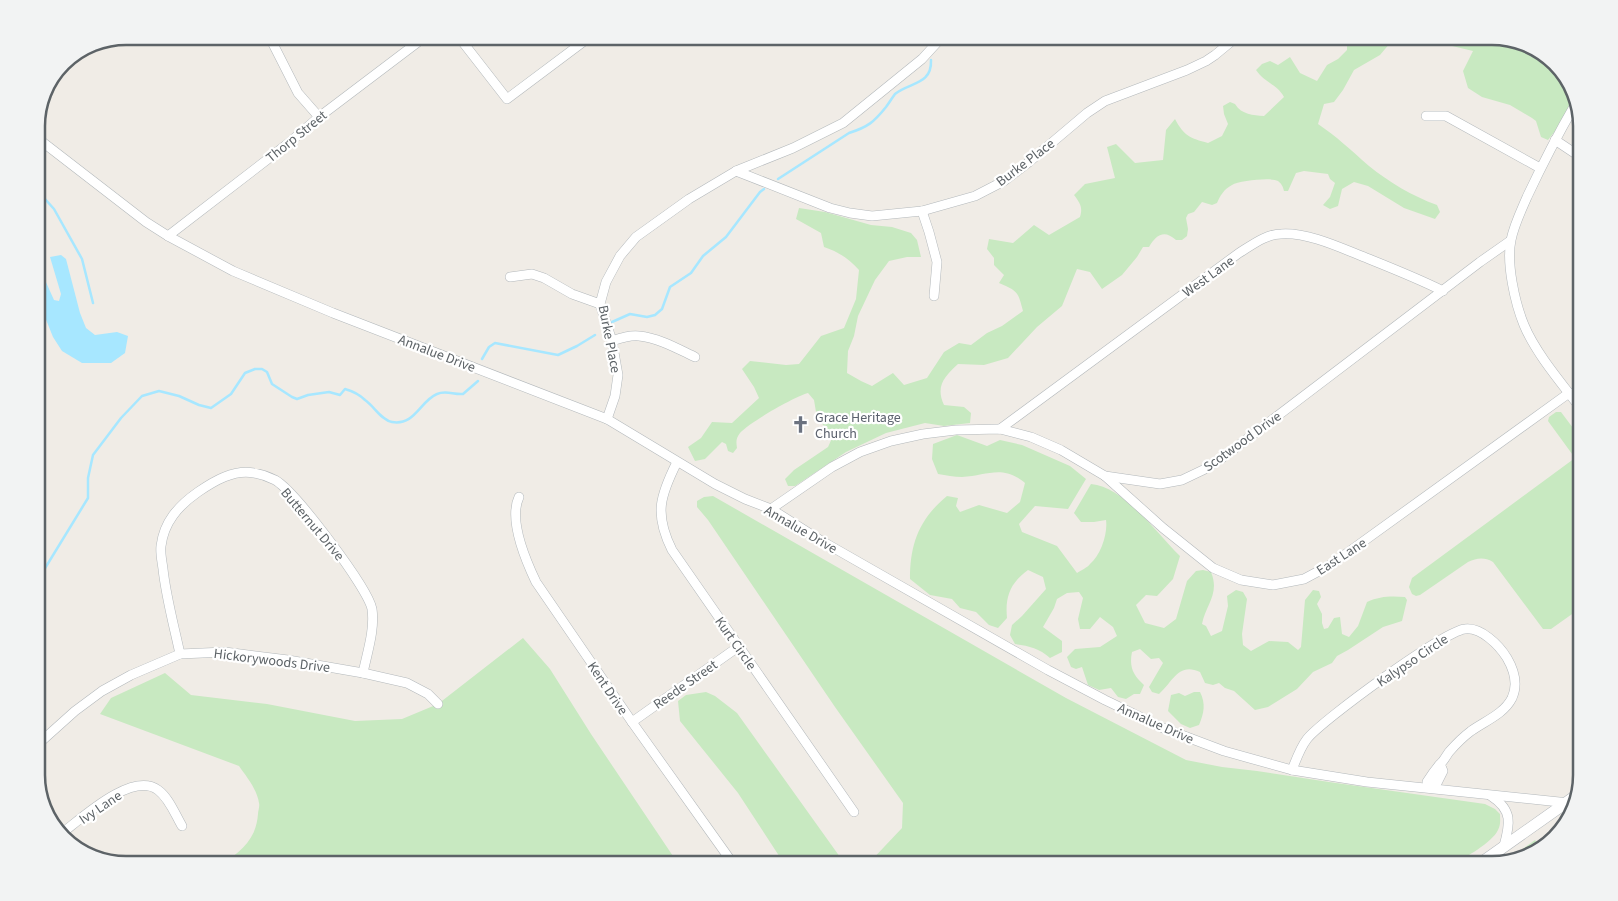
<svg xmlns="http://www.w3.org/2000/svg" width="1618" height="901" font-family="'Source Sans 3',sans-serif">
  <style>
    .green { fill: #c8e9c1 }
    .water { fill: #a7e7ff }
    .lines { fill: none; stroke-linecap: round; stroke-linejoin: round }
    .stream { stroke: #a7e7ff; stroke-width: 2.5 }
    .street-casing { stroke: #b3b8bb; stroke-width: 10 }
    .secondary-casing { stroke: #b2b7bb; stroke-width: 12 }
    .street { stroke: #fff; stroke-width: 9 }
    .secondary { stroke: #fff; stroke-width: 11 }
    .labels { text-anchor: middle; stroke-width: 4.5; stroke-linejoin: round; paint-order: stroke }
    .street-label { font-size: 14px; fill: #5d6367; stroke: #fff }
    .worship-label { font-size: 14px; fill: #5b616d; stroke: #fff; text-anchor: start }
    .rim { fill: none; stroke: #5d6367; stroke-width: 2.5 }
  </style>
  <rect width="100%" height="100%" fill="#f0ece6"/>
  <g class="green">
    <path d="M1348 36H1396L1380 55 1354 70 1343 90 1334 102 1324 104 1318 124C1336 136 1352 151 1369 166 1389 182 1412 196 1437 205L1440 212 1435 219 1404 208 1368 186 1354 182 1342 189 1338 206 1330 209 1323 205 1330 197 1335 183 1330 179 1328 174 1304 171 1296 173 1288 191H1284C1283 187 1282 184 1278 181 1271 177 1239 181 1232 185 1224 189 1220 196 1217 203L1212 205 1202 202 1194 212 1188 214 1186 218 1188 229 1187 236 1182 240H1176C1164 229 1156 235 1149 247H1143L1137 257 1122 275 1102 289 1090 272 1077 269 1062 306 1037 327 1008 358 984 365 958 364C945 376 935 386 944 405L964 407 971 413 970 423 944 426 925 423 886 433 846 452 795 486H788L785 479 794 470 828 447 833 436 817 418 814 400 808 393C794 397 750 422 740 433 736 438 736 442 737 448L733 453 728 451 726 444 722 442 705 459 695 461 688 447 701 438 712 422 732 423 759 398 754 387 742 369 750 361 786 365 799 364 821 336 844 328 856 299 859 270C849 259 839 252 824 247L821 233 796 219 799 208 825 212 871 225 892 227 911 233 917 240 921 257H907L889 261 875 280 858 316 854 336 848 351 847 373 861 381 872 386 893 373 904 385 927 378 944 352 959 343 971 345 987 333 1002 326 1023 311C1018 292 1018 291 999 283L1004 275 994 265V258L987 249 989 239 1013 243 1034 225 1049 235 1080 217C1083 207 1080 203 1074 195L1085 184 1115 178 1107 147 1116 144 1135 163 1163 160 1166 130 1175 119C1184 136 1190 138 1208 143L1222 136 1228 124 1224 114 1223 106 1230 102 1235 104C1242 115 1253 115 1264 116L1284 97C1277 84 1265 83 1256 70L1262 64 1270 61 1278 65 1290 57 1300 73 1317 81 1327 65 1338 59 1347 50V38Z"/>
    <path d="M1440 36C1457 36 1478 34 1494 37 1507 40 1536 51 1547 59 1558 66 1576 85 1574 98 1573 108 1554 133 1548 140L1541 137 1536 121 1532 118 1510 105 1482 97 1468 88 1463 71 1473 51 1448 45Z"/>
    <path d="M1556 412H1561L1582 440V607L1551 629H1543L1493 562C1484 557 1477 558 1468 562L1420 595 1416 596 1412 594 1409 587 1412 578 1575 458 1548 421 1549 417Z"/>
    <path d="M957 435 987 446 1000 440 1022 445 1070 466 1086 479 1068 509 1035 506 1019 524 1022 532 1057 546 1077 573C1081 570 1087 568 1090 564 1101 555 1108 533 1106 520L1094 522H1081L1074 513 1091 484C1125 487 1156 533 1180 556L1173 579 1157 596 1146 595 1136 605 1145 623 1164 628 1176 619 1187 581 1196 571 1203 570 1211 572C1220 594 1206 604 1202 624L1206 626 1211 636 1222 631 1228 606 1227 596 1236 590 1243 592 1247 599 1242 634 1243 645 1251 651 1269 641 1288 642 1298 650 1301 647 1305 600 1313 590 1319 591 1321 597 1317 604 1322 614V623L1324 629 1328 628 1334 618 1340 617 1342 634 1349 637 1358 626 1367 602C1380 596 1391 596 1405 597L1407 600 1402 621 1383 627 1348 650 1337 656 1332 663 1313 672 1297 689 1268 707 1255 710 1234 691 1225 688 1219 683 1213 685 1205 683 1200 672C1178 662 1173 682 1159 694L1152 692 1149 687 1163 663 1159 658 1151 659 1140 649 1132 652C1129 667 1133 675 1144 685L1140 694H1134L1126 699 1118 697 1111 688 1099 690 1088 685 1082 667 1076 669 1071 667 1067 657 1075 649 1100 647 1117 636 1113 627 1100 617 1090 629H1080L1078 619 1083 598 1079 592 1067 593 1057 599 1054 608 1043 627 1062 641V652L1050 658C1039 648 1029 646 1015 644L1010 635 1012 625 1022 616 1046 589 1043 577 1028 570C1010 583 1005 597 1007 618L998 628 989 625 976 612 960 608 952 599 930 595 910 579C910 544 919 519 947 496L958 498 956 506 960 512 979 505 1007 513 1020 502 1025 483C1002 464 987 476 962 477 954 477 946 475 938 474L932 459 933 444Z"/>
    <path d="M713 496 1066 698 1186 760 1222 767 1257 771 1329 782 1485 804 1495 809 1500 814C1500 820 1501 824 1498 830 1492 843 1465 857 1453 865H976L971 862 966 865H950L942 858 939 857 930 865H867L902 828 903 803 835 707 708 520 697 507V501L704 497Z"/>
    <path d="M523 638 550 669 591 734 679 865H221C241 851 256 840 258 814 258 811 260 806 259 803 257 789 246 776 239 766L100 714 111 698 165 673 191 695 267 704 355 721 402 719 438 704Z"/>
    <path d="M706 692 715 696 737 713 845 864 848 865H785L738 793 680 721 678 701 686 695Z"/>
    <path d="M1194 692H1200C1206 704 1204 713 1199 725L1190 728 1181 724 1168 711 1171 695 1179 693 1185 696Z"/>
    <path d="M1535 840 1541 849 1537 853 1506 861Z"/>
  </g>
  <path class="water" d="M61 255 66 259 80 313 86 328 95 335 117 332 128 336 125 353 111 363H82L62 351 53 337 43 312 36 293V260L54 300 59 301 61 294 50 257Z"/>
  <g class="lines">
    <g class="stream">
      <path d="M931 40V36"/>
      <path d="M778 179 849 133C868 127 874 122 886 107 889 103 892 98 895 94 910 82 932 85 931 60"/>
      <path d="M36 189 54 209 82 259 93 303"/>
      <path d="M612 322 630 314 647 317 655 315 662 309 670 287 691 273 703 256 726 237 760 192 764 189"/>
      <path d="M482 359 489 347 495 343 558 355 577 346 595 335"/>
      <path d="M36 583 88 498V478L93 455 121 418 142 396 159 391 179 396 199 405 211 408 231 394 245 373 255 369H262L267 372 272 384 292 397 297 399 308 395 329 392 340 395 345 389C352 391 360 395 365 400 374 406 381 420 392 422 415 426 420 401 437 394 446 390 454 395 463 394L478 381"/>
    </g>
    <defs>
      <g id="street">
        <path d="M269 36 298 93 319 117"/>
        <path d="M458 36 507 99 591 36"/>
        <path d="M1576 103C1558 134 1542 165 1527 197 1521 211 1514 225 1511 240 1506 263 1515 303 1524 325 1536 354 1563 385 1582 410"/>
        <path d="M1426 116H1446L1540 168"/>
        <path d="M36 137 146 222 168 236 233 271 333 313 607 419 715 484 745 499 771 509 820 540 1048 670 1105 700 1163 728 1224 751 1292 770 1367 782 1569 803"/>
        <path d="M1555 140 1582 158"/>
        <path d="M736 171 830 208 850 213 872 216 922 211 975 196 1004 181 1029 162 1087 113 1105 101 1187 70 1206 61 1215 55 1238 36"/>
        <path d="M922 211 929 232 937 262 934 296"/>
        <path d="M168 236 290 142 319 117 426 36"/>
        <path d="M510 277 532 274 544 278 572 294 600 304"/>
        <path d="M612 341C621 338 630 335 639 336 659 338 678 349 695 357"/>
        <path d="M607 419 615 396 618 375 612 341 600 304 606 282 620 256 636 237 689 199 736 171 793 148 843 123 922 59 943 36"/>
        <path d="M1000 429 1239 253C1252 245 1266 234 1281 234 1309 232 1343 249 1369 259 1394 269 1419 279 1443 291"/>
        <path d="M677 462C660 496 654 514 672 550L854 812"/>
        <path d="M1105 476 1163 528 1213 568 1241 580 1273 585 1304 579 1332 564 1569 393"/>
        <path d="M519 497C508 520 526 561 536 582L632 722 734 865"/>
        <path d="M771 509 832 467 860 452 891 441 923 434 956 430 1000 429 1031 437 1061 450 1105 476 1160 484 1182 480 1203 470 1222 458 1480 262 1510 241"/>
        <path d="M180 654C174 626 166 597 163 569 162 561 160 553 161 546 164 522 178 506 198 492 214 481 234 469 254 473 260 474 269 477 275 480 295 491 368 588 372 609 375 630 367 653 363 673"/>
        <path d="M632 722 738 647"/>
        <path d="M36 746 75 711 102 691 131 675 180 654 225 652 288 660 363 673 407 683 428 694 438 704"/>
        <path d="M1292 770C1296 760 1300 748 1307 739 1322 720 1444 631 1465 629 1481 627 1499 645 1507 658 1514 670 1518 685 1512 698 1504 714 1485 721 1471 731 1463 737 1456 744 1449 752 1446 756 1444 761 1440 764 1434 771 1432 774 1427 782L1429 788 1437 783 1443 771 1440 764"/>
        <path d="M1491 796C1513 810 1510 824 1504 846"/>
        <path d="M61 834C82 818 132 771 158 790 169 798 175 814 182 826"/>
      </g>
      <path id="secondary" d="M1478 865 1577 795"/>
    </defs>
    <use href="#street" class="street-casing"/>
    <use href="#secondary" class="secondary-casing"/>
    <use href="#street" class="street"/>
    <use href="#secondary" class="secondary"/>
  </g>
  <defs>
    <symbol id="church-bare" viewBox="-9 -9 18 18"><path d="M-1.2-6h2.4v3.5h3.3v2.4h-3.3V6h-2.4V-.1h-3.3v-2.4h3.3Z" fill="#6b7280" stroke="#fff" stroke-width="2.5" paint-order="stroke"/></symbol>
  </defs>
  <g fill-rule="evenodd">
    <use href="#church-bare" x="788" y="412" width="25" height="25"/>
  </g>
  <g class="labels">
    <g class="street-label">
      <text transform="translate(296 136) rotate(-39)" y="5">Thorp Street</text>
      <text transform="translate(1025 162) rotate(-37)" y="5">Burke Place</text>
      <text transform="translate(1208 276) rotate(-36)" y="5">West Lane</text>
      <text transform="translate(610 339) rotate(79)" y="5">Burke Place</text>
      <text transform="translate(437 353) rotate(21)" y="5">Annalue Drive</text>
      <text transform="translate(1242 441) rotate(-36)" y="5">Scotwood Drive</text>
      <text transform="translate(313 524) rotate(50)" y="5">Butternut Drive</text>
      <text transform="translate(801 529) rotate(30)" y="5">Annalue Drive</text>
      <text transform="translate(1341 556) rotate(-33)" y="5">East Lane</text>
      <text transform="translate(736 643) rotate(55)" y="5">Kurt Circle</text>
      <text transform="translate(272 660) rotate(7)" y="5">Hickorywoods Drive</text>
      <text transform="translate(1412 660) rotate(-34)" y="5">Kalypso Circle</text>
      <text transform="translate(685 684) rotate(-35)" y="5">Reede Street</text>
      <text transform="translate(608 688) rotate(56)" y="5">Kent Drive</text>
      <text transform="translate(1156 723) rotate(24)" y="5">Annalue Drive</text>
      <text transform="translate(100 807) rotate(-34)" y="5">Ivy Lane</text>
    </g>
    <g class="worship-label">
      <text x="815" y="422">Grace Heritage<tspan x="815" dy="16">Church</tspan></text>
    </g>
  </g>
  <path d="M0 0H1618V901H0ZM126 45H1492A81 81 0 0 1 1573 126V775A81 81 0 0 1 1492 856H126A81 81 0 0 1 45 775V126A81 81 0 0 1 126 45Z" fill="#f2f3f3" fill-rule="evenodd"/>
  <path class="rim" d="M126 45H1492A81 81 0 0 1 1573 126V775A81 81 0 0 1 1492 856H126A81 81 0 0 1 45 775V126A81 81 0 0 1 126 45Z"/>
</svg>
